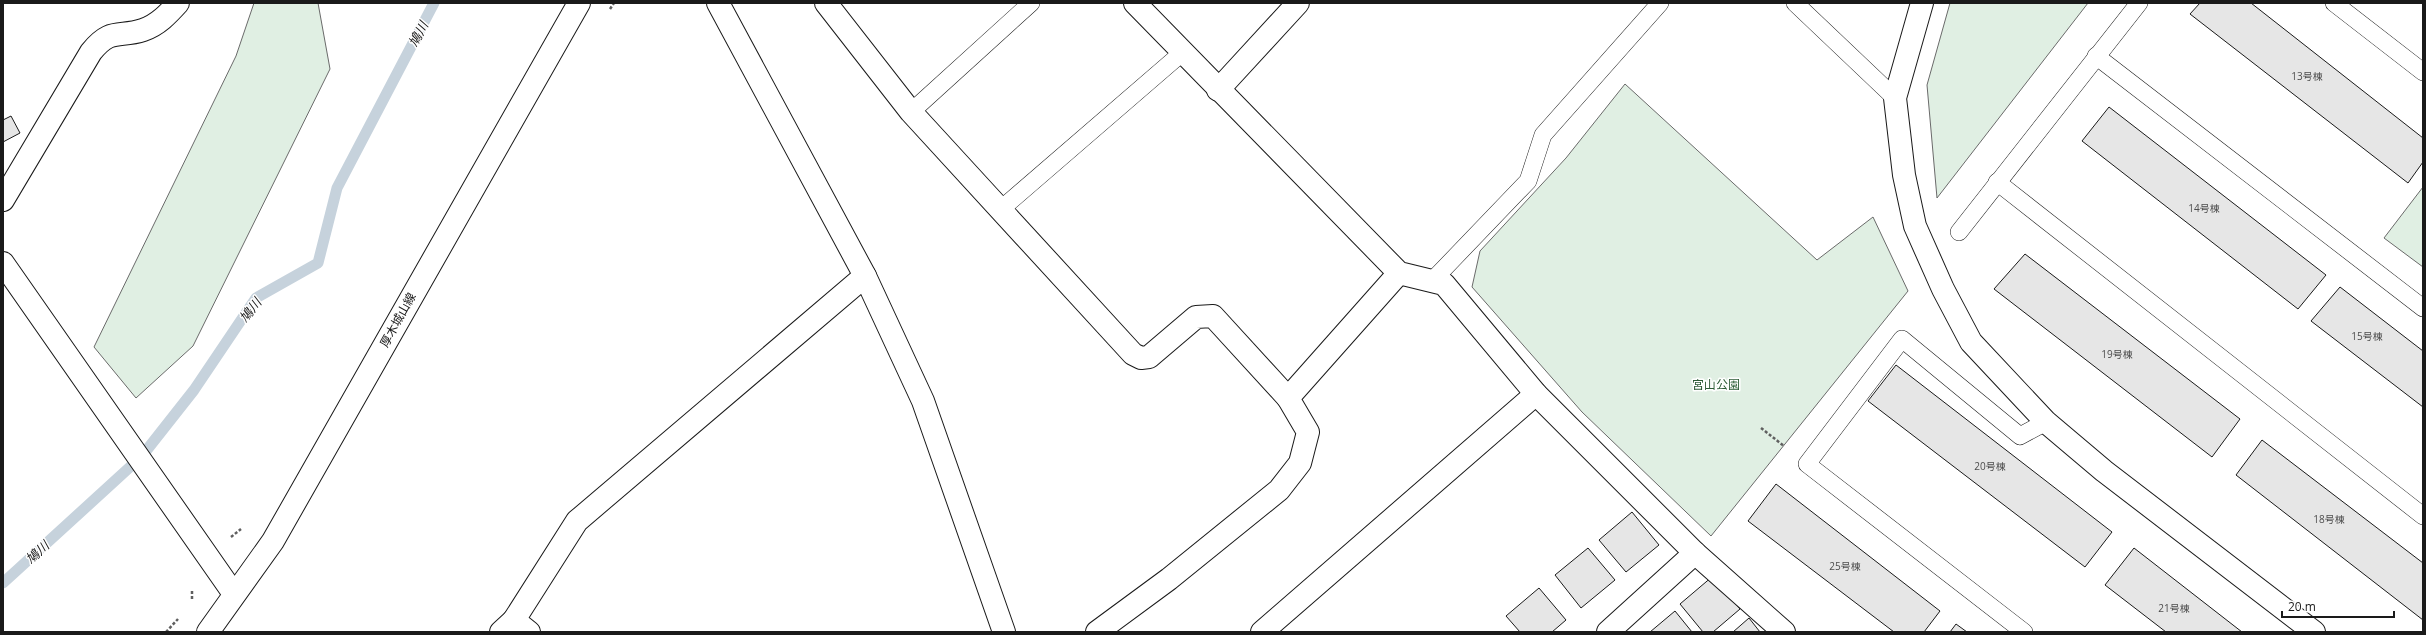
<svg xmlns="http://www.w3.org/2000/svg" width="2426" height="635" font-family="'Open Sans','Noto Sans JP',sans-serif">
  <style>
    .green { fill: #e0efe3; stroke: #6a6a6a }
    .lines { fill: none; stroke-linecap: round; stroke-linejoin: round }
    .stream { stroke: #c6d2dc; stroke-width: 11 }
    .building { fill: #e6e6e6; stroke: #1a1a1a }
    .service-casing { stroke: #1a1a1a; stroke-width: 18 }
    .minor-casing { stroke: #1a1a1a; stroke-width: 24 }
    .secondary-casing { stroke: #1a1a1a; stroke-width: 24 }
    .path { stroke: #5f5f5f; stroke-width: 2.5; stroke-dasharray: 3 2; stroke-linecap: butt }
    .service { stroke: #fff; stroke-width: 17 }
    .minor { stroke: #fff; stroke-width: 22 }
    .secondary { stroke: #fff; stroke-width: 22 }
    .labels { text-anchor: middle; stroke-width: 3; stroke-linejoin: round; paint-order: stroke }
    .number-label { font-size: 10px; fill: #4d4d4d }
    .street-label { font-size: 12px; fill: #1a1a1a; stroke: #fff }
    .park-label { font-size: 12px; fill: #2b5a34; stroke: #fff }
    .water-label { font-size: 13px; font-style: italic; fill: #1a1a1a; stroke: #fff }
  </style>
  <rect width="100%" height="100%" fill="#fff"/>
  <g class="green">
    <path d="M254 3H318L330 69 193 346 136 398 94 347 236 56Z"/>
    <path d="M1950 3H2088L1937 198 1927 85Z"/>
    <path d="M1625 84 1817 260 1873 217 1908 291 1711 536 1582 412 1472 287 1480 251 1566 158Z"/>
    <path d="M2423 187V267L2384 238Z"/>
  </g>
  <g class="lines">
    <path class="stream" d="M3 583 142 456 194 390 256 298 318 263 337 188 434 3"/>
  </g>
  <g class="building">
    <path d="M2200 3H2251L2423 138V162L2408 183 2190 14Z"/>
    <path d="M2109 107 2326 275 2298 309 2082 141Z"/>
    <path d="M11 116 20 133 3 142V120Z"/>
    <path d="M2025 254 2240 419 2212 457 1994 289Z"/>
    <path d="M2340 287 2423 351V407L2311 321Z"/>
    <path d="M1896 365 2112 532 2085 567 1868 401Z"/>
    <path d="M2262 440 2423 563V620L2236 475Z"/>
    <path d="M1776 484 1940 611 1924 632H1894L1748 521Z"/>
    <path d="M1632 512 1659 545 1626 572 1599 540Z"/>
    <path d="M1588 548 1615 580 1581 608 1555 575Z"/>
    <path d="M2134 548 2242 632H2166L2105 585Z"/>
    <path d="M1713 576 1740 609 1713 632H1703L1680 604Z"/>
    <path d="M1539 588 1566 620 1552 632H1520L1506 616Z"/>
    <path d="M1675 611 1692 632H1650Z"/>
    <path d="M1749 618 1760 632H1733Z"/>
    <path d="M1956 624 1967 632H1950Z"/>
  </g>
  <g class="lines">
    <defs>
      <g id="service">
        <path d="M1795 3 1895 98"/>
        <path d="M2334 3 2423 72"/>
        <path d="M2096 56 2423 308"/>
        <path d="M911 112 1031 3"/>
        <path d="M1997 182 2423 516"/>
        <path d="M1000 210 1183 52"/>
        <path d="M1959 232 2139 3"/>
        <path d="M1432 281 1528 181 1543 135 1660 3"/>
        <path d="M2024 632 1807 464 1902 339 2020 436 2046 422"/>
      </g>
      <g id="minor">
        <path d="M718 3 865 276 923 401 1004 632"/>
        <path d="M826 3 911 112 1133 354 1141 358 1149 357 1196 317 1213 316 1288 398"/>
        <path d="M1135 3 1399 273 1444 284 1536 394 1695 553 1784 632"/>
        <path d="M1922 3 1895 98 1904 175 1915 226 1943 289 1971 342 2046 422 2104 471 2314 632"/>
        <path d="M1218 90 1298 3"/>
        <path d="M3 200 91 52C111 27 119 38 143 30 158 25 168 14 178 3"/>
        <path d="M3 263 234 594"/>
        <path d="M514 620 577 521 865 276"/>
        <path d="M501 632 514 620 529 632"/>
        <path d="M1097 632 1169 579 1279 490 1300 463 1308 432 1288 398 1399 273"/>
        <path d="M1262 632 1536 394"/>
        <path d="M1608 632 1695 553"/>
      </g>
      <path id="secondary" d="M208 632 273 541 579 3"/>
    </defs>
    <use href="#service" class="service-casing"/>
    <use href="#minor" class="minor-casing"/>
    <use href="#secondary" class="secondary-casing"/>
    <g class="path">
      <path d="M610 9 614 3"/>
      <path d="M1761 428 1784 446"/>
      <path d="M231 537 241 529"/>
      <path d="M192 591V600"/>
      <path d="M166 632 178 619"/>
    </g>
    <use href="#service" class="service"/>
    <use href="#minor" class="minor"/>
    <use href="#secondary" class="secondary"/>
  </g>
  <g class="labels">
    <g class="number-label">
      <text x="2307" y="80">13号棟</text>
      <text x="2204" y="212">14号棟</text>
      <text x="2367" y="340">15号棟</text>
      <text x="2117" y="358">19号棟</text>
      <text x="1990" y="470">20号棟</text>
      <text x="2329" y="523">18号棟</text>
      <text x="1845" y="570">25号棟</text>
      <text x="2174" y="612">21号棟</text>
    </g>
    <g class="street-label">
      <text transform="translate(398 320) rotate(-61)" y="4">厚木城山線</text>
    </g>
    <g class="park-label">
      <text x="1716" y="389">宮山公園</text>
    </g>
    <g class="water-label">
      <text transform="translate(418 34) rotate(-63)" y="5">鳩川</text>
      <text transform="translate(250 310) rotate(-52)" y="5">鳩川</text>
      <text transform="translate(37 552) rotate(-43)" y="5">鳩川</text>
    </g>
  </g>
  <rect width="2426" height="635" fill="none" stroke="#1a1a1a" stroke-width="8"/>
  <path d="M2282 611v6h112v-6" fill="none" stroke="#1a1a1a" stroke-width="2"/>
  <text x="2288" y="611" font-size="12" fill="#1a1a1a" stroke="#ffffff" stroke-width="3" paint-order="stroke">20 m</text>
</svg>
